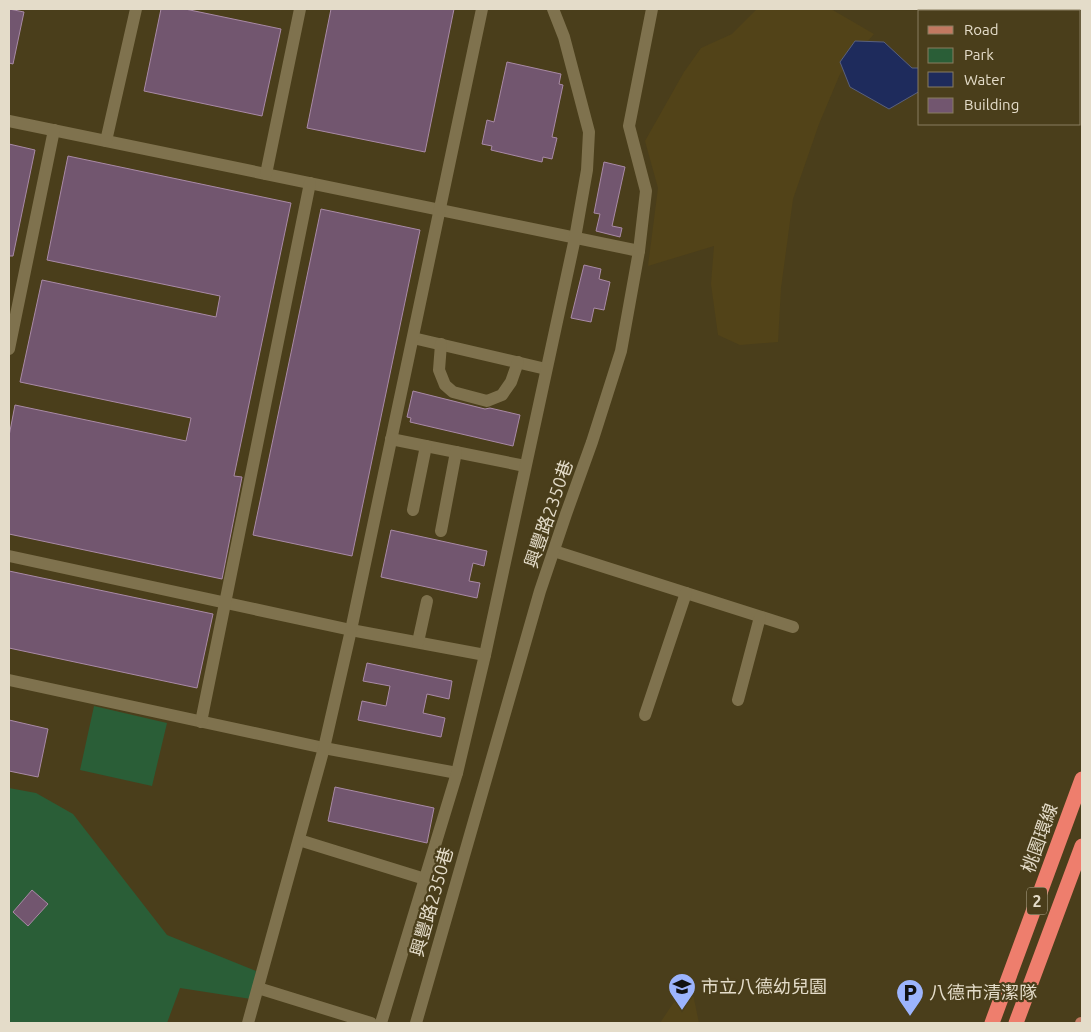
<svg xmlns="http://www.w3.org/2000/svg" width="1091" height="1032" font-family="Ubuntu,'Noto Sans TC',sans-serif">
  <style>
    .built { fill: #524318 }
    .green { fill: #2a5e37 }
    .water { fill: #1e2b5c; stroke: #59607d }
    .building { fill: #72566f; stroke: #a98aa6 }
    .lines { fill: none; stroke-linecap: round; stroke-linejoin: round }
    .minor { stroke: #7f724e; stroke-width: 12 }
    .major { stroke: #c27961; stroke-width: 12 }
    .highway { stroke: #ee7e6d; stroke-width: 15 }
    .labels { text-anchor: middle; stroke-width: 4.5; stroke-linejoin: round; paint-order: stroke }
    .shield { fill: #4a3e1b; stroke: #b6ad95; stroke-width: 1 }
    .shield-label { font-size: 16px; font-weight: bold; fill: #e4dcc9 }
    .street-label { font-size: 18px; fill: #e4dcc9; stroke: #4a3e1b }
    .poi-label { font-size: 18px; fill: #e4dcc9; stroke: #4a3e1b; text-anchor: start }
  </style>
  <rect width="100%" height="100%" fill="#4a3e1b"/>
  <g class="built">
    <path d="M757 9H831L874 34 840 74 819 124 793 199 781 288 778 342 740 345 718 335 711 284 714 246 648 266 658 188 645 141 684 72 701 48 732 34Z"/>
    <path d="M693 994 699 1023H660L676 999Z"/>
  </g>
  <g class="green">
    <path d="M94 706 167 723 152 786 80 770Z"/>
    <path d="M9 788 36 793 73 814 167 935 256 971 251 999 180 988 167 1023H9Z"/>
  </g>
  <path class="water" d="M855 41 884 42 912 68H920V91L889 109 850 87 840 62Z"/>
  <g class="building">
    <path d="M9 9 24 12 13 64 9 63Z"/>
    <path d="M161 9H185L281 29 262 116 144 91Z"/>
    <path d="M331 9H454L425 152 307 128Z"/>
    <path d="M507 62 561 74 559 84 563 85 552 137 557 138 552 159 543 157 542 162 491 150 492 146 482 144 487 120 494 122Z"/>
    <path d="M9 144 35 150 13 256H9Z"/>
    <path d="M68 156 291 203 234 476 242 477 222 579 9 534V436L15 405 186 441 191 418 20 382 42 280 216 317 220 296 47 260Z"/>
    <path d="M604 162 625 167 612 226 622 228 620 237 596 231 600 214 594 213Z"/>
    <path d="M321 209 420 230 352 556 253 535Z"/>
    <path d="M584 265 601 269 599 279 610 282 604 310 594 308 591 322 571 318Z"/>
    <path d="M413 391 485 409 490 408 520 415 513 446 410 422 411 418 407 417Z"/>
    <path d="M391 530 487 551 484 566 473 563 469 581 480 583 477 598 381 577Z"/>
    <path d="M9 571 213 614 197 688 9 648Z"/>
    <path d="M367 663 452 681 449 699 427 694 423 713 445 718 441 737 358 720 362 701 386 706 390 686 363 681Z"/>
    <path d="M9 720 48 729 38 777 9 771Z"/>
    <path d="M335 787 434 808 427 843 328 821Z"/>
    <path d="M32 890 48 904 28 926 13 912Z"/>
  </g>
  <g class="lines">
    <g class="minor">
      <path d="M9 121 639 251"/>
      <path d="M106 141 136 9"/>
      <path d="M266 174 300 9"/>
      <path d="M413 338 546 369"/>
      <path d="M441 344 439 370 445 385 453 392 487 401 502 395 511 382 518 362"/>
      <path d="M9 349 54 130"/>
      <path d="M391 439 525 466"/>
      <path d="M413 510 426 446"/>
      <path d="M441 531 456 452"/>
      <path d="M554 551 793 627"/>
      <path d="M9 556 351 630 485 655"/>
      <path d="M418 642 427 601"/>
      <path d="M9 680 324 748 457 773"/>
      <path d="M738 700 760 617"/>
      <path d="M645 715 686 593"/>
      <path d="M201 722 310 183"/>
      <path d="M299 840 425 879"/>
      <path d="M258 988 371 1023"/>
      <path d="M248 1023 324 748 351 630 482 9"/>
      <path d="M381 1023 457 773 485 655 575 238 587 170 589 132 564 37 553 9"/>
      <path d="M416 1023 540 591 566 514 592 442 621 351 639 251 646 191 629 126 652 9"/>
    </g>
    <path class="major" d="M1081 1023H1082"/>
    <g class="highway">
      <path d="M992 1023 1082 779"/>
      <path d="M1016 1023 1082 846"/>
    </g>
  </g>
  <defs>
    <symbol id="school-pin" viewBox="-11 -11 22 30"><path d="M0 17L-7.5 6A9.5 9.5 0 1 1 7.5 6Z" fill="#9cb4fd" stroke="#4a3e1b"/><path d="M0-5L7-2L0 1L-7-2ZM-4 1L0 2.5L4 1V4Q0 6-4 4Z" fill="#111"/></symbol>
    <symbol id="parking-pin" viewBox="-11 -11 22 30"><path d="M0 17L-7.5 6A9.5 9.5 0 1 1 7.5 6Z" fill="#9cb4fd" stroke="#4a3e1b"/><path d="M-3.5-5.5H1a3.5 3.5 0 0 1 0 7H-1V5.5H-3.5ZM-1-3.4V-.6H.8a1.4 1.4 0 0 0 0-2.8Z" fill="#111"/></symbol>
  </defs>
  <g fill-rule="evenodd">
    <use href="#school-pin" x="666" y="971" width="32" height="43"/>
    <use href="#parking-pin" x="894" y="977" width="32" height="43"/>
  </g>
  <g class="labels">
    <rect class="shield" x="1027" y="887.5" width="20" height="27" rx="4"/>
    <g class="shield-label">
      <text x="1037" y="907">2</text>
    </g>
    <g class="street-label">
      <text transform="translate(549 514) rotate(-71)" y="6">興豐路2350巷</text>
      <text transform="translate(1040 838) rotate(-70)" y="6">桃園環線</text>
      <text transform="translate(432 902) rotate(-74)" y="6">興豐路2350巷</text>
    </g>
    <g class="poi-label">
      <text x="701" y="993">市立八德幼兒園</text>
      <text x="929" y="999">八德市清潔隊</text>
    </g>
  </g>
  <rect width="1091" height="1032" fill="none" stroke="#e4dcc9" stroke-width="20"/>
  <rect x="918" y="10" width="162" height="115" fill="#4a3e1b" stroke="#887d61"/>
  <rect x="928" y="26" width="25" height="8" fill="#c27961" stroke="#887d61"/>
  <text x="964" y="35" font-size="15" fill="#e4dcc9">Road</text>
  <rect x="928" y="48" width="25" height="15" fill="#2a5e37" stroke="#887d61"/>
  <text x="964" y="60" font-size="15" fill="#e4dcc9">Park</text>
  <rect x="928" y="72" width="25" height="15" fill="#1e2b5c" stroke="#887d61"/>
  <text x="964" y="85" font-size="15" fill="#e4dcc9">Water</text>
  <rect x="928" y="98" width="25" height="15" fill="#72566f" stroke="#887d61"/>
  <text x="964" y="110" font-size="15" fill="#e4dcc9">Building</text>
</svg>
